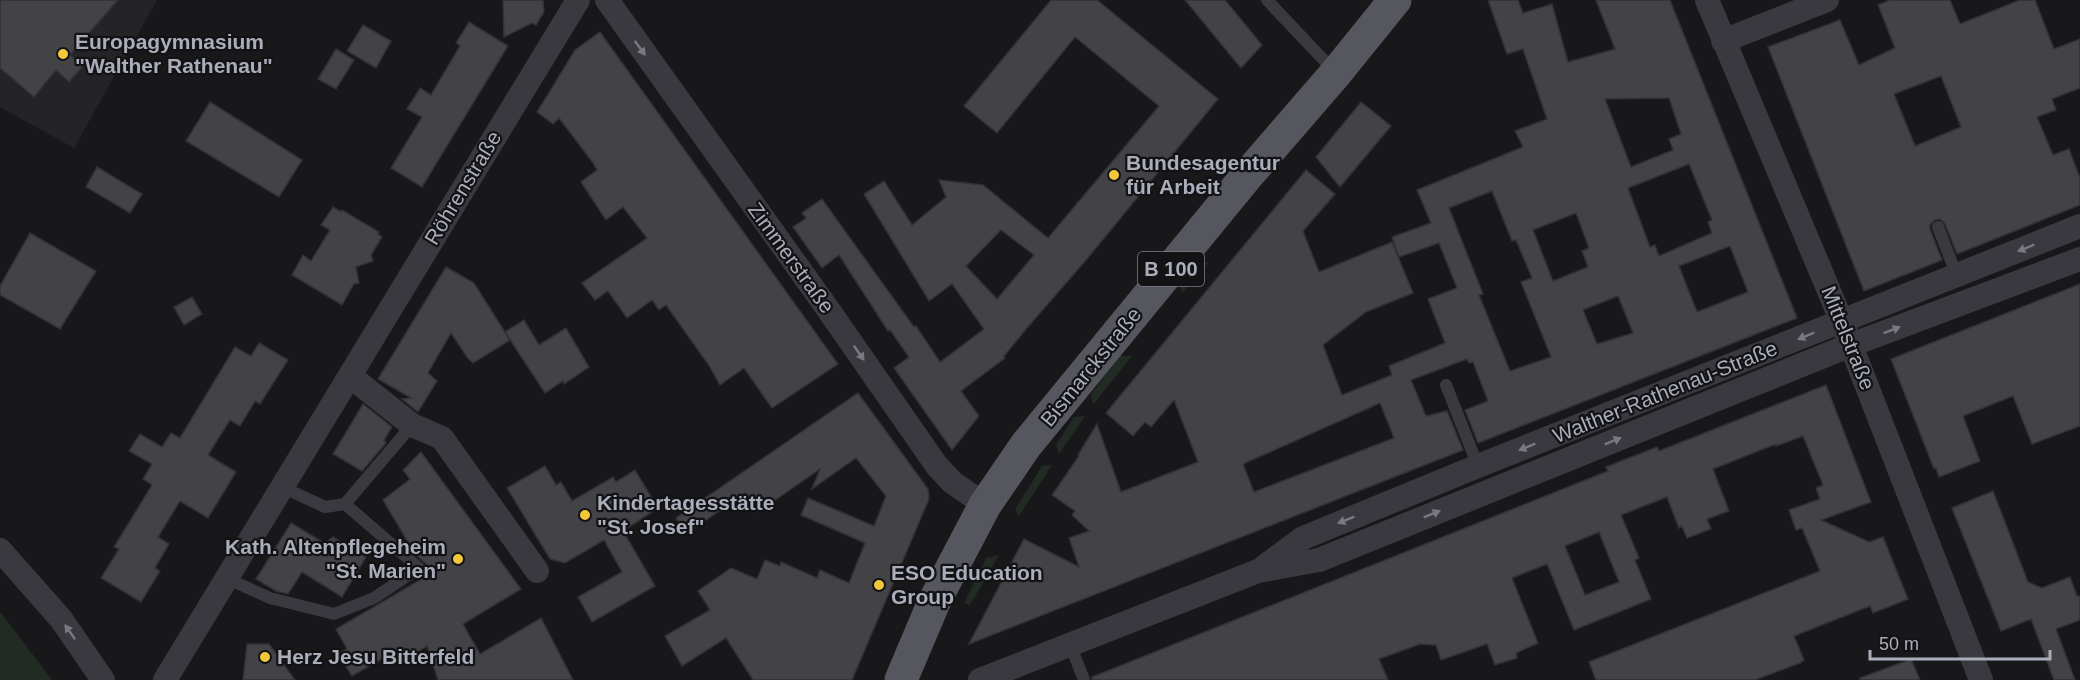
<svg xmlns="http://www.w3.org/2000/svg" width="2080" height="680" font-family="Helvetica,sans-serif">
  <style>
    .built { fill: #242427 }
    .green { fill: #222a24 }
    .building { fill: #424247; stroke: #323236; stroke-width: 1.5; fill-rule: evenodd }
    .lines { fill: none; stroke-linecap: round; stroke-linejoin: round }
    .service { stroke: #39393f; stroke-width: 12 }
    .minor { stroke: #39393f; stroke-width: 24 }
    .primary { stroke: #55565e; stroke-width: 33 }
    .oneway { fill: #777983 }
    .poi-dot { fill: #f0c93a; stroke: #131315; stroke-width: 2 }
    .labels { text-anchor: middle; stroke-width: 4.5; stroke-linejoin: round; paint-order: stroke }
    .shield { fill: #131315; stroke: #7d7f88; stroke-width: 1.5 }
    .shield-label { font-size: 20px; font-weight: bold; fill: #aaadba }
    .poi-label { font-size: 21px; font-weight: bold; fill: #aaadba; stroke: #131315; text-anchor: start }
    .street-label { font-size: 21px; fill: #aaadba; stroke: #131315 }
  </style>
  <rect width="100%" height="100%" fill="#18181a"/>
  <path class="built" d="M0 0H157L74 148 0 107Z"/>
  <g class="green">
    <path d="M1196 262 1208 263 1182 293 1180 281Z"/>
    <path d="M1120 356H1132L1093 405 1091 394Z"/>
    <path d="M1085 416 1059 454 1056 445 1074 417Z"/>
    <path d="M1052 465 1019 516 1015 509 1042 466Z"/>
    <path d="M999 555 970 605 964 603 986 558Z"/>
    <path d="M0 612 2 614 52 680H0Z"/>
  </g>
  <g class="building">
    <path d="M0 0H118L70 55 83 66 69 82 56 70 34 97 0 68Z"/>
    <path d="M503 0H543L544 12 536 25 532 23 504 37Z"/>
    <path d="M1051 0H1097L1218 99 1087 259 1027 328 1004 356 1005 358 961 391 979 416 952 450 894 368 909 357 890 330 888 331 839 255 822 268 793 227 806 218 802 213 822 199 914 327 916 326 940 362 984 329 952 284 929 301 864 194 884 181 912 225 946 197 939 180 983 185 1048 238 1159 106 1075 37 997 133 964 106ZM1001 230 1034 255 997 299 966 266Z"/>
    <path d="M1185 0H1225L1262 45 1241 68Z"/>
    <path d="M1488 0H1518L1523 13 1552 4 1568 62 1615 49 1596 0H1670L1797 318 1478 443 1465 410 1488 401 1473 362 1469 363 1467 359 1411 380 1426 416 1447 411 1463 450 969 644 1024 539 1079 567 1069 538 1089 531 1072 515 1075 511 1052 495 1079 456 1078 455 1097 424 1121 492 1198 462 1174 400 1151 427 1145 422 1133 436 1106 413 1306 170 1335 194 1303 231 1319 272 1392 242 1413 293 1366 312 1323 345 1342 395 1392 375 1389 366 1445 343 1428 299 1457 288 1439 243 1399 257 1392 237 1431 223 1417 190 1523 147 1515 131 1547 119 1523 49 1507 54ZM1669 98 1681 134 1669 139 1673 150 1631 167 1605 99ZM1689 164 1712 220 1708 222 1712 233 1659 256 1655 245 1650 247 1628 188ZM1492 191 1512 241 1516 240 1532 278 1521 282 1551 357 1510 371 1479 295 1483 294 1449 208ZM1576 213 1589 248 1582 251 1588 267 1553 281 1533 230ZM1730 246 1748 292 1697 312 1679 266ZM1618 296 1633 333 1597 344 1583 310ZM1380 403 1394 438 1254 492 1243 464Z"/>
    <path d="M1890 0H1950L1960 24 2020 0H2035L2054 49 2080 39V88L2052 99 2056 110 2037 117 2053 155 2069 149 2080 178V205L1957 254 1945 224 1940 219 1935 220 1930 225V229L1942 260 1864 291 1768 47 1840 20 1859 65 1895 48 1878 5ZM1941 76 1961 127 1915 146 1894 94Z"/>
    <path d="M469 22 508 46 422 187 391 168 422 117 407 109 420 88 431 95 460 46 456 43Z"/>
    <path d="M363 25 391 41 376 68 347 51Z"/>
    <path d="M600 32 838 364 772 408 744 368 720 385 708 364 666 305 659 310 652 300 627 318 608 291 595 300 582 283 647 238 623 207 606 220 581 182 597 170 593 163 559 118 553 124 537 112 575 50Z"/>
    <path d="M336 49 354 60 336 89 318 79Z"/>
    <path d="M210 102 302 160 279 197 186 141Z"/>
    <path d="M1361 102 1391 126 1340 187 1316 157Z"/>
    <path d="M97 167 142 194 130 213 86 187Z"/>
    <path d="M333 207 341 212 342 210 379 232 378 234 382 237 371 255 373 261 356 267 359 283 354 284 342 305 292 275 303 255 311 261 330 230 321 225Z"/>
    <path d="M30 233 96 271 60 329 0 295V286Z"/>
    <path d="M446 267 474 283 510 340 473 363 467 357 451 333 428 373 437 381 418 412 402 399 411 398 378 379Z"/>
    <path d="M2080 284V426L2032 444 2013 396 1963 416 1980 461 1939 477 1936 468 1934 469 1891 359Z"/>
    <path d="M192 297 202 314 184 325 174 307Z"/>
    <path d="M524 320 539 345 566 328 589 367 564 384 563 381 545 393 505 332Z"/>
    <path d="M259 343 288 360 260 404 255 401 240 426 230 420 208 455 236 472 208 518 180 501 158 537 169 544 155 568 160 571 141 602 101 578 119 549 114 547 152 485 143 479 152 464 129 451 140 434 162 447 171 433 180 438 235 347 251 356Z"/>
    <path d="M1826 385 1871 502 1821 520 1869 542 1883 537 1908 599 1873 613 1870 606 1794 636 1804 660 1800 663 1755 680H1596L1589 662 1820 571 1802 528 1796 530 1789 510 1820 499 1816 488 1823 485 1803 436 1776 446V444L1713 469 1729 511 1707 519 1711 529 1687 538 1682 526 1679 528 1667 497 1621 515 1639 558 1635 560 1651 599 1574 630 1547 564 1512 578 1538 643 1516 653 1517 658 1495 665 1487 644 1441 660 1436 645 1420 644 1379 659 1388 680H1092V677L1608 471 1606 467 1657 447 1659 451ZM1599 532 1619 582 1585 595 1565 546Z"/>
    <path d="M858 393 928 489 929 499 852 680H753L726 638 682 666 665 636 710 610 698 591 731 568 757 579 765 560 780 566 781 562 817 578 820 570 849 583 865 543 801 515 808 498 874 526 886 496 856 458 812 489 820 469 758 512 745 493 686 534 676 518Z"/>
    <path d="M363 404 392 427 384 440 386 443 362 471 333 454Z"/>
    <path d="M421 452 521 589 463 624 480 654 541 618 573 680H438L427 646 399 663 394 655 387 659 385 657 352 676 338 654 347 649 336 629 420 580 419 578 426 572V564L415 554 383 500 410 479 403 470Z"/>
    <path d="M545 466 556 485 561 482 572 501 613 477 616 482 635 470 658 508 623 531 655 586 592 622 578 597 622 572 604 540 565 563 550 559 507 488Z"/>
    <path d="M1993 491 2028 582 2042 588 2070 577 2077 596H2080V620L2056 629 2075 680H2054L2031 619 2001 631 1952 508Z"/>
    <path d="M291 523 321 541 315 551 333 537 366 557 342 597 302 572 288 594 276 591 256 579Z"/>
    <path d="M247 644H269L295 680H243Z"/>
    <path d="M1911 659 1920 680H1860V678Z"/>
  </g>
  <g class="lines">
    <g class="service">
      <path d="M1267 0 1335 72"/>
      <path d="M1938 227 1957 276"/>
      <path d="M1446 385 1478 466"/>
      <path d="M345 504 412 425"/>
      <path d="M226 578 270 598 334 614 374 598 419 568 345 504 325 507 282 487"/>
      <path d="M1070 644 1084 680"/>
    </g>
    <g class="minor">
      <path d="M607 0 825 305 937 466 952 482 985 505"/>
      <path d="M1707 0 1842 322 1981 680"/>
      <path d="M1723 41 1827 0"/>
      <path d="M350 376 412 425 442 438 537 571"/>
      <path d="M0 550 61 619 103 680"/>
      <path d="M1264 567 1303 538 1478 466 2080 226"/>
      <path d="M165 680 578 0"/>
      <path d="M980 680 1258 571 1319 560 1851 345 2080 259"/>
    </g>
    <path class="primary" d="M901 680 934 602 985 505 1026 445 1246 177 1336 73 1395 0"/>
  </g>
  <defs><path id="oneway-solid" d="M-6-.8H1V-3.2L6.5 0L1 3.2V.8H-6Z" transform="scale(1.5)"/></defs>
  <g class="oneway">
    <use href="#oneway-solid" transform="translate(640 48) rotate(54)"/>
    <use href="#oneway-solid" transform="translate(2026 248) rotate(158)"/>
    <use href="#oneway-solid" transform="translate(1892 330) rotate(-21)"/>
    <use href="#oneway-solid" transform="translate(1806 336) rotate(158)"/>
    <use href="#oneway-solid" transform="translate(859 353) rotate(55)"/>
    <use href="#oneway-solid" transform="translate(1613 441) rotate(-22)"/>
    <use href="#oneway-solid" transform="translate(1527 447) rotate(158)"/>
    <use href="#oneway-solid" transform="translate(1432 514) rotate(-22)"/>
    <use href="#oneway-solid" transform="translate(1346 520) rotate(158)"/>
    <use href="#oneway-solid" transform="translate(70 632) rotate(-125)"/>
  </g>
  <g class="poi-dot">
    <circle cx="63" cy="54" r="6"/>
    <circle cx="1114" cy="175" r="6"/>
    <circle cx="585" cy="515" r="6"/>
    <circle cx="458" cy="559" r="6"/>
    <circle cx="879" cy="585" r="6"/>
    <circle cx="265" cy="657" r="6"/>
  </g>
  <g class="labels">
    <rect class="shield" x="1138" y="252" width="66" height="34" rx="4.5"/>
    <g class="shield-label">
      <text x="1171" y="276">B 100</text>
    </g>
    <g class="poi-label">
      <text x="75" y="49">Europagymnasium<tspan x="75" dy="24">"Walther Rathenau"</tspan></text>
      <text x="1126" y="170">Bundesagentur<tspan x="1126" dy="24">für Arbeit</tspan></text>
      <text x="597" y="510">Kindertagesstätte<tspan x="597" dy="24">"St. Josef"</tspan></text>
      <text x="446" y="554" text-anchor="end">Kath. Altenpflegeheim<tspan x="446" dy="24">"St. Marien"</tspan></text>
      <text x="891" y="580">ESO Education<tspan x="891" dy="24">Group</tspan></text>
      <text x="277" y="664">Herz Jesu Bitterfeld</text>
    </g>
    <g class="street-label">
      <text transform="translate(463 188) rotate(-59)" y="7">Röhrenstraße</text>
      <text transform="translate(791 258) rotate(54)" y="7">Zimmerstraße</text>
      <text transform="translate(1848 338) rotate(68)" y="7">Mittelstraße</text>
      <text transform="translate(1091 367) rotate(-51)" y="7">Bismarckstraße</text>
      <text transform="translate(1665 392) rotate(-22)" y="7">Walther-Rathenau-Straße</text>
    </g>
  </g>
  <path d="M1870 650v9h180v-9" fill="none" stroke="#aaadba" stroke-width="3"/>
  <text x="1879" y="650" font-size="18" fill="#aaadba" stroke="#131315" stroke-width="4.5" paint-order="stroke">50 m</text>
</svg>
